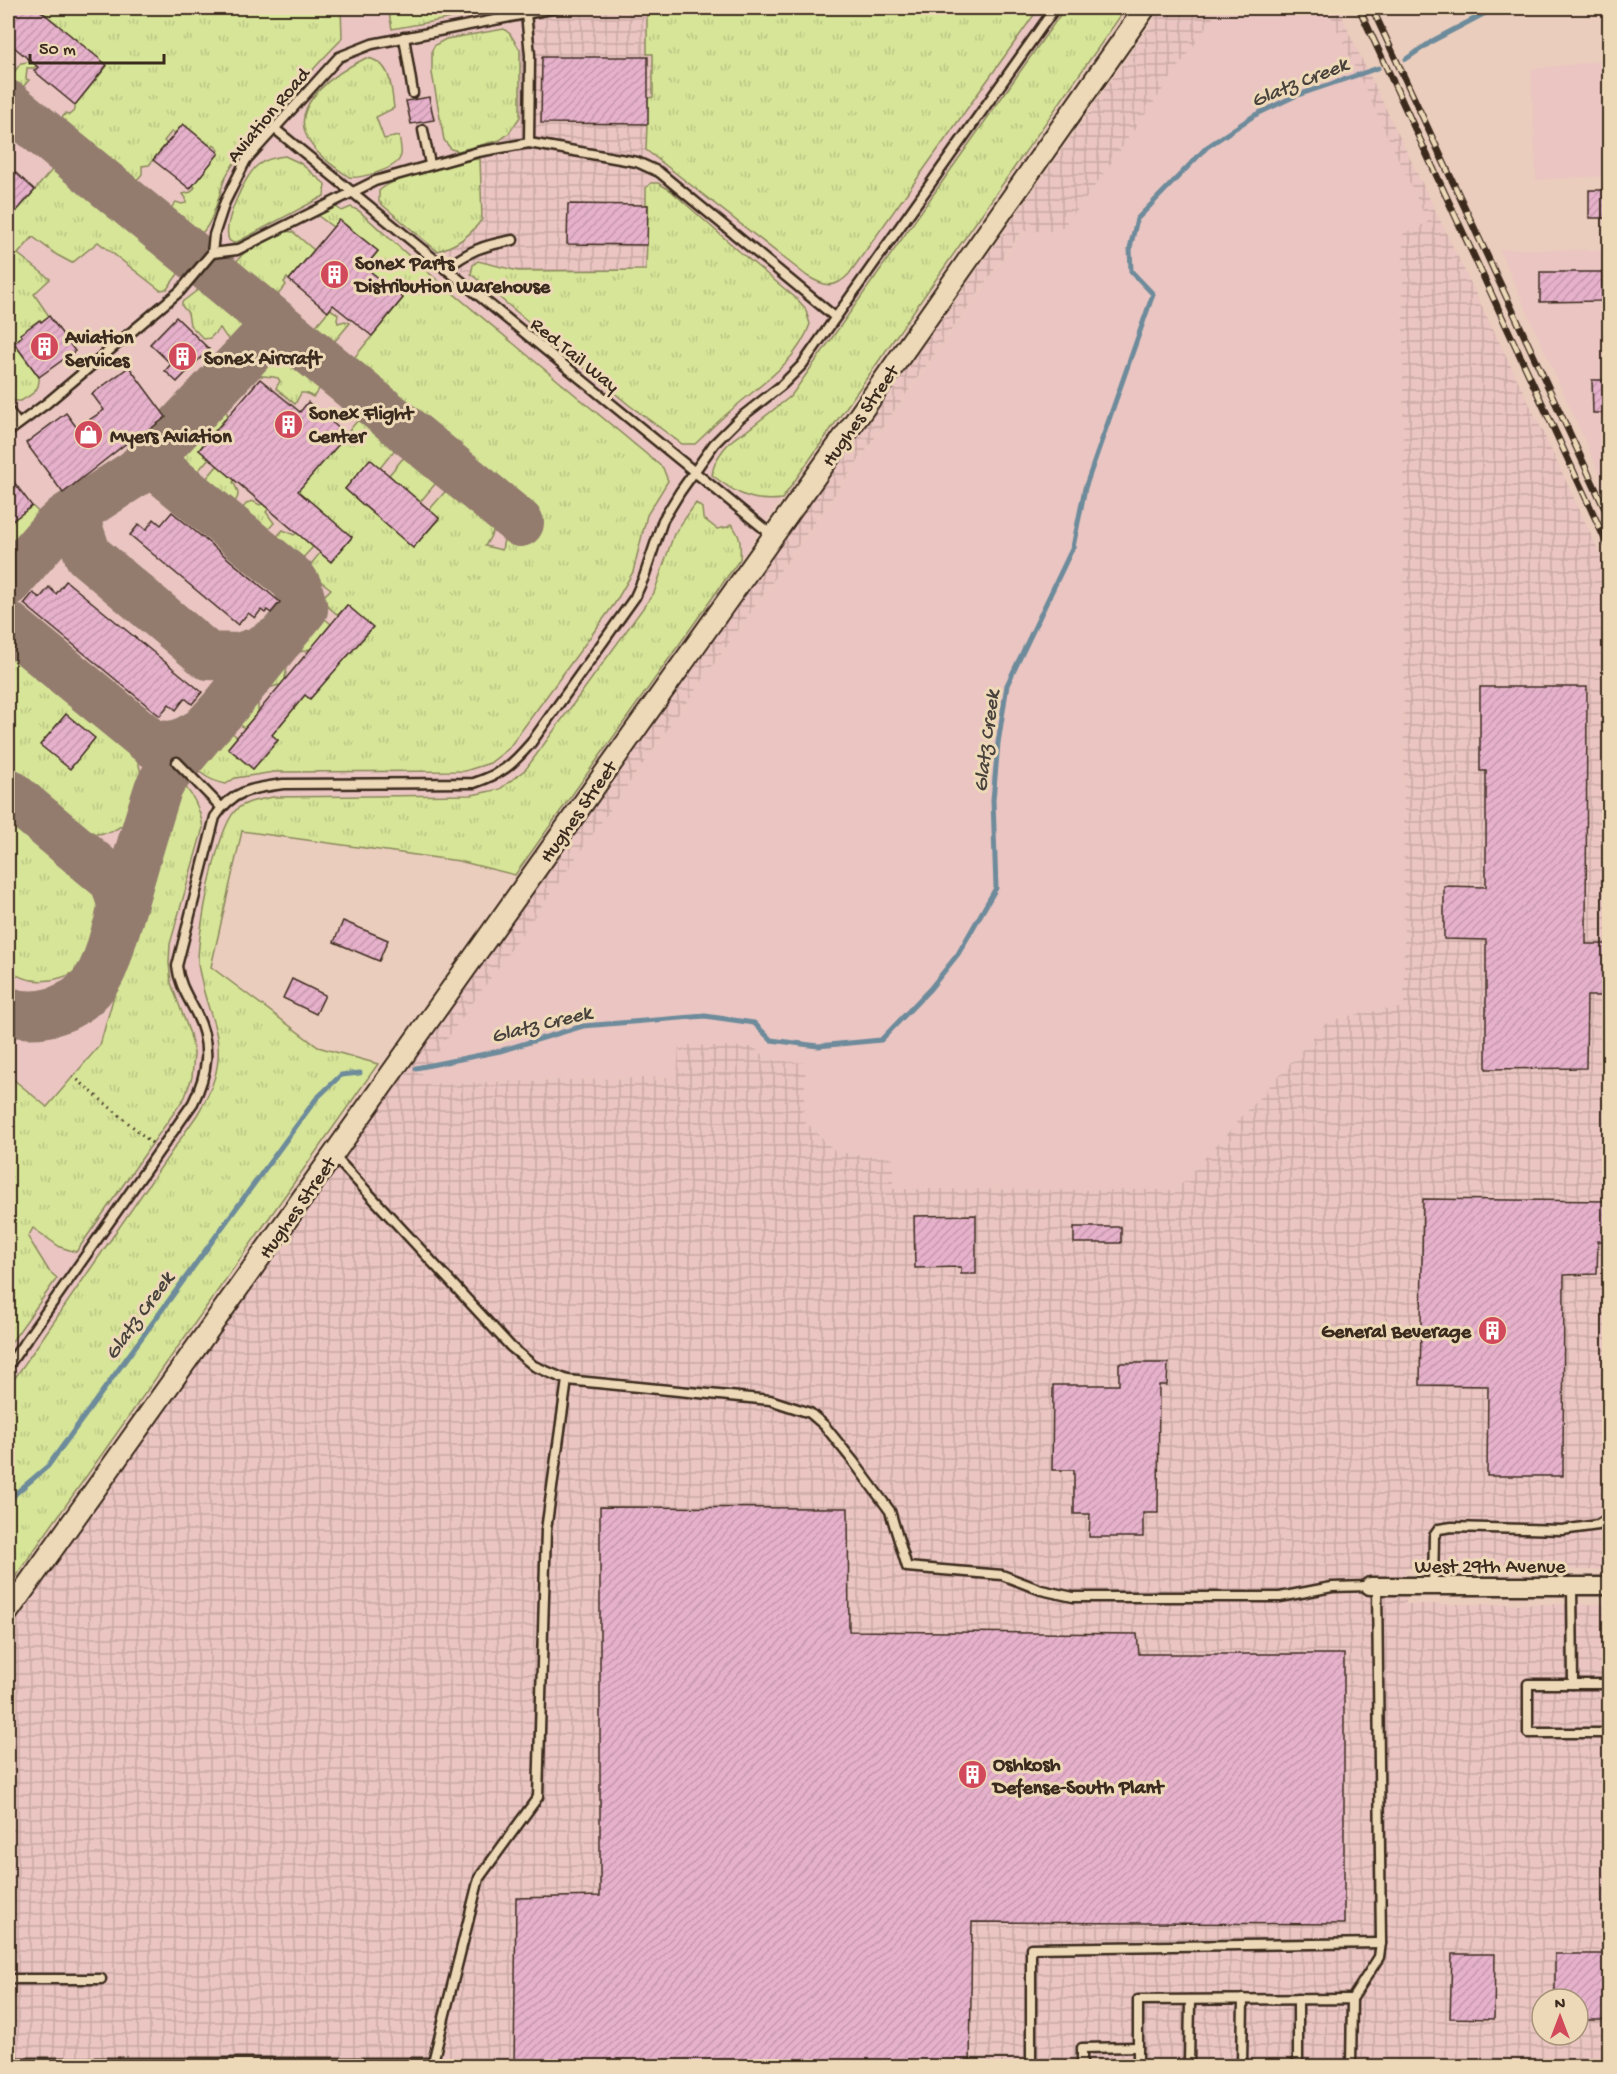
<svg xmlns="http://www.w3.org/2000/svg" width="1617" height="2074" font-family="'Gochi Hand',sans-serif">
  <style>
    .built { fill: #eac5c1 }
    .industrial { fill: url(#industrial-grid); fill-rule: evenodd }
    .grass { fill: url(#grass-tufts); stroke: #89885b; stroke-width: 1.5 }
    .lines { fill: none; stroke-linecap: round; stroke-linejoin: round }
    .stream { stroke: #6d8b9b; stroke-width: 5 }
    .taxiway { stroke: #937c6e; stroke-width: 48 }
    .building { fill: url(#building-hatch); stroke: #3b2a1e; stroke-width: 1.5 }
    .service-casing { stroke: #3b2a1e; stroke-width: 13 }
    .minor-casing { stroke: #3b2a1e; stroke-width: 21 }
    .tertiary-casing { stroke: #3b2a1e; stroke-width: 24 }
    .path { stroke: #3b2a1e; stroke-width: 3; stroke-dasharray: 1.5 4.5; stroke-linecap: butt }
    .service { stroke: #edd9b7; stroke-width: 8 }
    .minor { stroke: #edd9b7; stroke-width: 16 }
    .tertiary { stroke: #edd9b7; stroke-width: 20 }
    .rail-casing { stroke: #3b2a1e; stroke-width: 7 }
    .rail { stroke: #edd9b7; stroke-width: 4.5; stroke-dasharray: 14; stroke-linecap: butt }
    .labels { text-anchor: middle; stroke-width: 6; stroke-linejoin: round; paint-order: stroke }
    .street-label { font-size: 20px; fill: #3b2a1e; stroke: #edd9b7 }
    .poi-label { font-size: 20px; font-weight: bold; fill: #3b2a1e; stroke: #edd9b7; text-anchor: start }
    .water-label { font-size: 21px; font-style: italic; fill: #48423d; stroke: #edd9b7 }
  </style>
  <defs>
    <pattern id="industrial-grid" width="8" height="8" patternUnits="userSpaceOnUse" patternTransform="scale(1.5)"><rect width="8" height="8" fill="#eac5c1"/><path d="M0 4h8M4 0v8" fill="none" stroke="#caa9a5"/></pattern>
    <pattern id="grass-tufts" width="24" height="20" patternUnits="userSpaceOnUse" patternTransform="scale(1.5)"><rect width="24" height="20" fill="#d7e598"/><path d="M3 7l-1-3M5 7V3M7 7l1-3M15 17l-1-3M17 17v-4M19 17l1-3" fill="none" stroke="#b9c583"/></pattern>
    <pattern id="building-hatch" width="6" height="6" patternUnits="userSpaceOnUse" patternTransform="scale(1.5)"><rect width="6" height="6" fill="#e6b1cb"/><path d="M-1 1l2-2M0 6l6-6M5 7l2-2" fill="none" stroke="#c698ae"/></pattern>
  </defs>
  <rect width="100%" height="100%" fill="#ebcdbd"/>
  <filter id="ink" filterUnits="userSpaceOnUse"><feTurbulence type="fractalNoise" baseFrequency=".0167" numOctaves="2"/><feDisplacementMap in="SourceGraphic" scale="12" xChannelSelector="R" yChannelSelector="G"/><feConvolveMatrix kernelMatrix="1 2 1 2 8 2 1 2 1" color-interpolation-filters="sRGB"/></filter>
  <g filter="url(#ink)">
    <g class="built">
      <path d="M8 8H1126L740 559 515 875 459 861 242 831 211 967 318 1047 378 1064 8 1587Z"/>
      <path d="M1220 8H1327L1429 223 1403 235 1404 1008H1390L1329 1020 1176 1190 893 1189V1158L836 1152 803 1119 805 1063 771 1060 752 1047 678 1077 415 1084 1023 231H1059L1082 204Z"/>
      <path d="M1609 60V176L1536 180 1531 69Z"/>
      <path d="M1499 249 1609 250V495Z"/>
    </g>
    <g class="industrial">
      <path d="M543 8H647V53L653 54V98H649L647 125 646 270 518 271 478 261 472 268 471 278 437 251 447 248 482 182 477 147 504 137 520 117V50Z"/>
      <path d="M1162 8H1220L1082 204 1059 231H1022L415 1084 677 1077 679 1045 752 1047 771 1060 806 1063 803 1119 836 1152 893 1158V1189L1176 1190 1329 1020 1390 1008H1404L1403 234 1428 222 1327 8H1339L1350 35 1542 430 1609 573V1570L1405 1568 1406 1604H1609V2066H8V1631L450 1006 965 287ZM1542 1999H1578V2035H1542Z"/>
    </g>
    <g class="grass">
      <path d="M37 8H341L342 37 340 41C314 67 290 95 266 123 252 140 235 158 225 178 219 193 212 233 195 237L165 215 176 202 182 204 186 203V198L183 194 191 192 195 187 193 185 219 150 214 145 212 147 183 124 175 133 172 131 164 141 167 144 149 165 142 166V174L131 187 56 125 66 113 69 115 75 110V105L107 66 66 32 34 68H27L26 79 29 80 17 94 8 85V80L21 63 28 62 33 55 31 53 56 23Z"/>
      <path d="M388 8H485L447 19 392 29Z"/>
      <path d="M647 8H1039L849 274C834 290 824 286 807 276L646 150 648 98 653 97V54H647Z"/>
      <path d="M1065 8H1126L782 499C752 503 735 493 712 475 714 458 729 439 745 432L791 396Z"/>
      <path d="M504 29 510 34 520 50V117L509 133 500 140 458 151 451 149 444 140 432 73V50L435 45 446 39Z"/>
      <path d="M366 58C392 61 391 87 394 108L376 117 384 139 399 136C400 142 402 150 401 155 399 169 360 179 349 177 335 167 316 155 308 139 288 103 339 71 366 58Z"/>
      <path d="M285 156 300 163 325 184 324 196 239 241 233 243 229 240C222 224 245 175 258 165 266 159 275 157 285 156Z"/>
      <path d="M480 158 482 219C471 235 456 246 437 251L379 202V191C395 175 456 164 480 158Z"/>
      <path d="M57 164 176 259 179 266 180 271 167 289 160 290 98 242 72 263 57 255 33 237 18 254 50 279 34 294 49 316 41 322 39 320 21 334 22 336 14 343 39 377C40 391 32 394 21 401H13L8 397V221Z"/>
      <path d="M651 183H658L670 190 740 252 797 299 805 308 810 324C797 363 758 386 729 412 717 422 706 434 695 444H682L629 405 471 274 473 265 478 261 518 271 646 270 648 205H646V188Z"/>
      <path d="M336 207 342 211 351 207 359 211 418 264 663 468 668 481 647 515 633 572 615 603 508 749 490 763 465 771 274 772 235 778 226 784C208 780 197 774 192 756L220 723 237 737 228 748 253 769 278 740 253 719 244 728 227 714 247 688 258 696V712L278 728 299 702 279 685 265 689 254 680 277 653 288 661 285 678 310 699 335 670 309 649 294 654 283 645 313 609 331 624 322 635 348 656 372 627 347 605 338 615 320 600 331 589 306 570 320 553 331 562 352 537 323 514 303 538 313 547 297 564 271 543 283 530 294 535 297 533 318 508 289 485 266 512 274 523 263 535 238 514 247 503 252 501 260 505 263 503 294 468 308 479 364 413 400 443 380 468 370 460 345 489 372 513 398 484 389 475 409 451 441 477 420 502 410 494 385 523 413 548 439 519 429 510 451 485 494 520 496 527 485 546 502 550 504 539 507 532 516 538 533 515 350 363 403 298 365 267 378 251 340 220 333 227 317 215Z"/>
      <path d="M284 231 293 232 314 250 289 280 287 278 284 282 286 285 272 302 234 271C235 250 268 240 284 231Z"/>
      <path d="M203 286 209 288 251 322C255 333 247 340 240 347 231 346 225 335 220 328L210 338 204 339 190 325 188 313 182 306V302Z"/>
      <path d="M330 309 338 314 337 320 338 323 345 321 350 323 329 348 310 333Z"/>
      <path d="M273 345 285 349 325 382 313 397 306 393H301L295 404 276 388 280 381 278 378C263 374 260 380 246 368L263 350Z"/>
      <path d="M214 401C221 407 231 411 227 422L224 420 199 450 209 458 193 477 171 459 170 446Z"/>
      <path d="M258 450 233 482C241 495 239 497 230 508L201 485 218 465Z"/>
      <path d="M696 503 702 508 703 518 717 529 728 527 731 524C741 536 741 544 740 559L515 875 459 861 242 831 211 967 318 1047 378 1064 8 1587V1388L197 1115C212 1091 222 1066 217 1037 214 1021 207 1005 203 988 202 980 198 970 198 961 198 932 216 832 235 811 244 801 261 800 273 797L472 795 500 789 526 769 654 593 674 534Z"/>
      <path d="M32 506 43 516V519L8 561V524Z"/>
      <path d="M8 638 128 739 139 765 143 783 135 808 123 825 111 832 97 834 76 829 8 773Z"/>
      <path d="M176 777C192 792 200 807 203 828L170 944 169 963 171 983 190 1034 194 1054 192 1077 185 1097 76 1252 60 1247 33 1228 28 1237 49 1271 57 1278 8 1347V1075L47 1107 100 1045Z"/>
      <path d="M8 811C35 833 90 870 103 901 107 911 104 918 101 928 98 938 96 950 90 958 72 982 31 989 8 969Z"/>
    </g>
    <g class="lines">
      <g class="stream">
        <path d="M1406 59 1434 40 1495 8"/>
        <path d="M416 1068 500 1051 583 1026 705 1016 754 1023 771 1040 818 1046 881 1040 930 989 958 954 996 888 993 800 998 743 1007 685 1073 547 1085 488 1153 294 1131 271 1130 248 1137 219 1207 147 1255 115 1295 96 1378 68"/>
        <path d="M8 1494H15L48 1466 316 1099 341 1075 360 1073"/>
        <path d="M8 1505 15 1494"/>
      </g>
      <g class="taxiway">
        <path d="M8 104 520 523"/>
        <path d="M137 472 260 341C268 331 266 325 263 313"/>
        <path d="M79 509 76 515 77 523 88 555 208 656 238 657 260 650 282 637"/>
        <path d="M8 582 53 530 66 518 137 472 149 467H157L293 579 298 587 304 609 224 708 203 731 183 742 171 745 153 744 8 625"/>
        <path d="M8 792 114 881 121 904 119 919"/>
        <path d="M8 1011C41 1021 76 1009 96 981 107 966 110 946 116 929 130 883 143 835 158 789L164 778 203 731"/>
      </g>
    </g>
    <g class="building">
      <path d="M8 8H37L107 65 75 105 34 71 38 67 8 42Z"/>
      <path d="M542 57H648V124L541 123Z"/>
      <path d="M429 97 434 120 411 124 406 101Z"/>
      <path d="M183 124 219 153 190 189 153 160Z"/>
      <path d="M8 166 35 190 8 221Z"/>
      <rect x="1589" y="190" width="21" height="28"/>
      <path d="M568 204 648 205 647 245 567 244Z"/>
      <path d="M339 220 378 251 365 267 403 298 372 336 333 305 328 312 289 280Z"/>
      <path d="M1540 272H1602V301L1540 302Z"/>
      <path d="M49 316 75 351 39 377 14 343 22 336 20 334 40 320 41 322Z"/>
      <path d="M176 317 209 349 177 382 165 371 171 364 150 344Z"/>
      <path d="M129 367 166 417 130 444 128 442 63 493 26 443 66 413 77 428 104 410 92 394Z"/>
      <path d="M260 379 300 412 308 402 347 435 298 491 352 537 331 562 199 450Z"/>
      <path d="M1592 380H1610V413H1593Z"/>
      <path d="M370 459 439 518 413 548 345 489Z"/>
      <path d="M8 474 32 506 8 524Z"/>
      <path d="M172 512 280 602 271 613 267 610 265 613 261 610 255 618 248 613 238 625 130 535 139 524 146 530 154 519 161 525Z"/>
      <path d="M66 581 202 692 192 704 185 698 176 710 169 704 160 716 24 604 33 593 40 598 49 587 56 594Z"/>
      <path d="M347 605 373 627 310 699 305 695 272 735 278 740 253 769 228 748Z"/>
      <path d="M1480 687H1587L1586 944H1610V996H1587L1586 1068 1486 1069V940L1444 939V886L1486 887V771H1480Z"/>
      <path d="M66 714 95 738 70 769 40 745Z"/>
      <path d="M343 921 388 940 379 961 334 942Z"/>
      <path d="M292 979 325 995 316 1014 283 998Z"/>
      <path d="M1423 1199 1608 1201V1241H1598L1597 1274 1564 1275 1563 1476H1487L1488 1386 1420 1385Z"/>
      <path d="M976 1215V1274H961V1267L915 1268 914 1216Z"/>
      <rect x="1074" y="1227" width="47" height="16"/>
      <path d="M1119 1363H1168L1167 1385H1159L1158 1513H1143V1537H1089L1090 1514H1074V1470H1052L1053 1385H1119Z"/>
      <path d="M600 1507 848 1508 849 1631 1137 1634 1139 1654H1344V1924L972 1922 970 2067H514L516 1898 600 1896Z"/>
      <path d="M1452 1954H1495L1494 2019 1450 2018Z"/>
      <path d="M1555 1954H1610V2020H1578V1999H1555Z"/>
    </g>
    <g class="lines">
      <defs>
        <g id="service">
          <path d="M404 37 413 93"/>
          <path d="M275 129 773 536"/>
          <path d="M423 130 430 164"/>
          <path d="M529 143 637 162 659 172 835 317"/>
          <path d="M212 253 237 250 375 181 478 152 529 143 530 55 526 13"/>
          <path d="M445 269C471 250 481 246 513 240"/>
          <path d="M8 410 18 424"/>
          <path d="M8 432 47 403 180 291 212 253 214 235 225 202 246 160 339 57 372 44 556 8"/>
          <path d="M177 762 221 807"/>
          <path d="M333 1155 511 1347 534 1366 567 1380 546 1530 538 1797 479 1878 432 2066"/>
          <path d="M8 1366 193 1103C208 1073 212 1045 196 1013 188 997 179 984 177 966L215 817C232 790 254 788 283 784L474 783C503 773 511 766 531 743L635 597 644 577 663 520 680 492 714 444 740 418 782 385 802 365 1055 8"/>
          <path d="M567 1380 770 1400 810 1413 824 1425 853 1461 890 1511 907 1567 1002 1575 1041 1590 1073 1597H1280L1332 1587 1370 1586"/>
          <path d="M1433 1586 1434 1536 1439 1529 1452 1527 1562 1530 1598 1525 1610 1517"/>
          <path d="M1572 1586 1573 1684"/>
          <path d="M1610 1684H1528V1733H1610"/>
          <path d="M8 1979H101"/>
          <path d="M1298 1999V2066"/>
          <path d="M1352 1999 1379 1957 1381 1943 1377 1586"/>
          <path d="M8 2063H432"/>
          <path d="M1031 2066V1948L1381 1943"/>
          <path d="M1082 2066V2048L1138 2047"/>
          <path d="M1138 2066V2000L1352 1999 1351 2066"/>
          <path d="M1189 2066 1190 2000"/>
          <path d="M1242 2066 1243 1999"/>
        </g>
        <path id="minor" d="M1370 1586H1610"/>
        <path id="tertiary" d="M8 1612 860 414 1145 8"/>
      </defs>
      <use href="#service" class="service-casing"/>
      <use href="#minor" class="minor-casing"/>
      <use href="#tertiary" class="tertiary-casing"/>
      <path class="path" d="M73 1076 152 1143"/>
      <use href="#service" class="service"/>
      <use href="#minor" class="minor"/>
      <use href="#tertiary" class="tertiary"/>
      <defs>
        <g id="rail">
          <path d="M1359 8 1610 550"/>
          <path d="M1372 8 1610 520"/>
        </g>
      </defs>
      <use href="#rail" class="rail-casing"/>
      <use href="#rail" class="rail"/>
    </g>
  </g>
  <defs>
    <symbol id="building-disc" viewBox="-11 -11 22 22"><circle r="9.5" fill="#d1495b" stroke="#edd9b7"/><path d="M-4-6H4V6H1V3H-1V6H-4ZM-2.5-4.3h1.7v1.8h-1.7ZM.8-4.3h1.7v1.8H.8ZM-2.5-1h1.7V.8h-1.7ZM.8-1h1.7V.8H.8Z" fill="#fff"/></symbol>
    <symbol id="shop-disc" viewBox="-11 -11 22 22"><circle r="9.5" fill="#d1495b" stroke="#edd9b7"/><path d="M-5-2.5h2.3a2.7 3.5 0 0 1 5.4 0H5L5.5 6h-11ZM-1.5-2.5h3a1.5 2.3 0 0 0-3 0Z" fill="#fff"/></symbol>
  </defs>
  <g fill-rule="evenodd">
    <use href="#building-disc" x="318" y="258" width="33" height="33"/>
    <use href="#building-disc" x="28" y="330" width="33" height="33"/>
    <use href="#building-disc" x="166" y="340" width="33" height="33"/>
    <use href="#building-disc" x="272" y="408" width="33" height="33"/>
    <use href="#shop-disc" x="72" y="418" width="33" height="33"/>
    <use href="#building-disc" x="1476" y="1314" width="33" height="33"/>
    <use href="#building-disc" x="956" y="1758" width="33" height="33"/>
  </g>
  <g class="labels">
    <g class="street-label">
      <text transform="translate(267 114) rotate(-50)" y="7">Aviation Road</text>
      <text transform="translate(576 354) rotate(39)" y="7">Red Tail Way</text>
      <text transform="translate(859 415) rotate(-55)" y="7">Hughes Street</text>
      <text transform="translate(577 811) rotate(-55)" y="7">Hughes Street</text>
      <text transform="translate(296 1207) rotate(-55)" y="7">Hughes Street</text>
      <text x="1490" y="1572">West 29th Avenue</text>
    </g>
    <g class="poi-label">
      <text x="355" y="269">Sonex Parts<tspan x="355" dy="23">Distribution Warehouse</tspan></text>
      <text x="65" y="343">Aviation<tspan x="65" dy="23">Services</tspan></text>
      <text x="204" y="364">Sonex Aircraft</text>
      <text x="309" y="419">Sonex Flight<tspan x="309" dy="23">Center</tspan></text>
      <text x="110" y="442">Myers Aviation</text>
      <text x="1471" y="1337" text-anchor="end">General Beverage</text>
      <text x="993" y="1770">Oshkosh<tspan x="993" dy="23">Defense-South Plant</tspan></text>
    </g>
    <g class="water-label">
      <text transform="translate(1299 81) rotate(-22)" y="7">Glatz Creek</text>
      <text transform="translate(985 741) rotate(-83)" y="7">Glatz Creek</text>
      <text transform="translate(541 1023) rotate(-14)" y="7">Glatz Creek</text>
      <text transform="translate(138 1315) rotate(-54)" y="7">Glatz Creek</text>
    </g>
  </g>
  <rect width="1617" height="2074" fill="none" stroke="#edd9b7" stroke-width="30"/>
  <rect x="15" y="15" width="1587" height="2044" fill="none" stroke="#3b2a1e" stroke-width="2" filter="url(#ink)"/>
  <g transform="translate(1560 2017)"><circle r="28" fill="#edd9b7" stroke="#a6937a" stroke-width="1.5"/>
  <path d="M0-4.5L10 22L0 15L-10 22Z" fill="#d1495b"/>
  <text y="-9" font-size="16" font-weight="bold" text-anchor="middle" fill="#3b2a1e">N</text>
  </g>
  <path d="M30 54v9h134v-9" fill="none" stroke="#3b2a1e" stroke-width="3"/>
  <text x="39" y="54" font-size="18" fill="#3b2a1e" stroke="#edd9b7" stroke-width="4.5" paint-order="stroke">50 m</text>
</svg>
